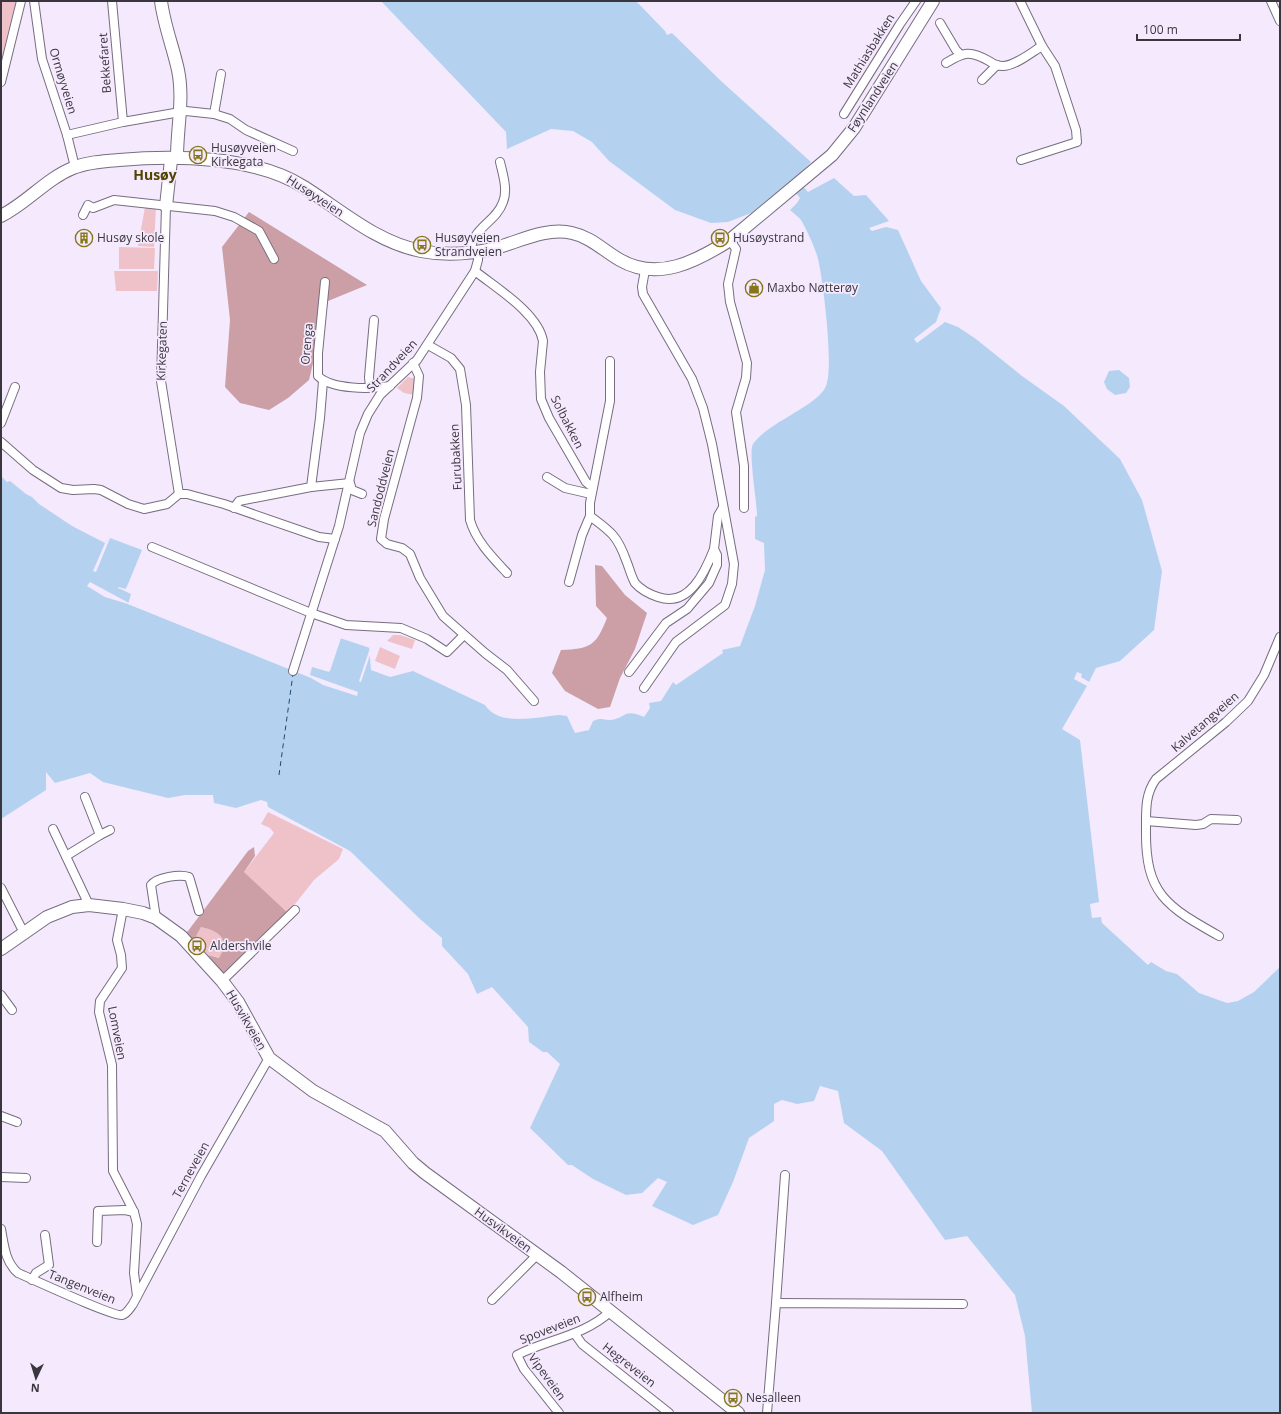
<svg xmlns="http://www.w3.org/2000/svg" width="1281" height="1414" font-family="'Open Sans',sans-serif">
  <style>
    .green { fill: #eec2c8 }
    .forest { fill: #cb9fa5 }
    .water { fill: #b4d2f0 }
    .pier { fill: #f4e9fd }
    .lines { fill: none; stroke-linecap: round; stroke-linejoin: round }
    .ferry { stroke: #1f4a72; stroke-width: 1; stroke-dasharray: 5 4; stroke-linecap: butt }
    .street-casing { stroke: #776d7f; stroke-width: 10 }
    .secondary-casing { stroke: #776d7f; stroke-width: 14 }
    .street { stroke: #fff; stroke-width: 8 }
    .secondary { stroke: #fff; stroke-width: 12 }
    .labels { text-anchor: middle; stroke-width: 3.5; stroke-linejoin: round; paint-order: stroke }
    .street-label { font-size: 12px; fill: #3a363e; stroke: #f4e9fd }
    .poi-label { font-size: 12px; fill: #3a363e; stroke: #f4e9fd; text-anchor: start }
    .quarter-label { font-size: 14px; font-weight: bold; fill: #4e4400; stroke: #f4e9fd }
  </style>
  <rect width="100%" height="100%" fill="#f4e9fd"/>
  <g class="green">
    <path d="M1 1H17L1 67Z"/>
    <path d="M145 207H156L154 247 138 246Z"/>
    <path d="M119 247 155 248 154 269H119Z"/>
    <path d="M114 271H158L157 291H116Z"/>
    <path d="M408 377 417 379 415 395 404 393 397 388Z"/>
    <path d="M393 635H400L415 640 412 649 387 641Z"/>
    <path d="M380 647 400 656 395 669 375 661Z"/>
    <path d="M268 812 343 849 339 859 314 880 288 913 244 872 274 833 270 828 261 824Z"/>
    <path d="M201 927C219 931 231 939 220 958L208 955 194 940Z"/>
  </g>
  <g class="forest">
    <path d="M249 212 367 285 328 301 309 380 288 398 269 410 240 403 225 387 230 320 222 247Z"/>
    <path d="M595 565 602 566 625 595 647 613 635 649 620 678 610 707 598 709 565 691 552 673 561 650C590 649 596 646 607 618L596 606Z"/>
    <path d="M254 847 255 856 244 872 288 913 225 976 208 955 219 958C231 939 219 931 201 927L194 940 183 934 188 931 248 851Z"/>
  </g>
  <g class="water">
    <path d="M381 1H636L665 31 667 35 672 33 721 81 811 162 796 178 808 192 834 178 854 196 866 195 889 221 869 228 872 231 886 227 898 230 921 281 941 308 936 322 914 339 917 343 945 322 958 327 976 339 1022 376 1064 406 1120 459 1142 500 1162 571 1154 630 1120 661 1096 668 1089 682 1081 677 1082 674 1077 672 1074 679 1087 686 1062 729 1080 740 1099 902 1090 904 1092 918 1101 917 1102 923 1148 965 1151 962 1166 971 1177 974 1199 993 1227 1003 1238 1001 1254 992 1280 967V1413H1032L1025 1336 1015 1295 967 1236 945 1240 882 1151 844 1123 838 1091 820 1086 814 1101 797 1104 782 1100 774 1104V1121L749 1138 733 1182 718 1215 693 1225 652 1206 667 1182 658 1178 642 1193 626 1195 593 1179 572 1165H568L530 1128 560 1064 547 1052H543L529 1042 528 1027 492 987 477 994 468 974 442 946V938L420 919 350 851 268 807 267 802 261 800 236 808 214 803 213 795H185L168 798 103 782 90 773 55 783 46 772V790L1 819V476L7 482 10 481 26 494 32 497 39 504 72 526 105 543 109 535 144 550 125 591 131 594 128 604 308 676 312 666 330 671 341 638 369 646 371 670 390 677 413 671 485 705C499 727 536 717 559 715L567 716 575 733 589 730 593 721C602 717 603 720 611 720 627 718 623 708 644 717L650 708 649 703 661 701 673 682 676 685 723 653 722 650 740 646 755 606 765 570 764 543 755 539V517L757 516C757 502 748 452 753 444 768 422 818 406 826 386 834 367 823 280 818 259 816 250 806 228 801 220 798 216 793 213 790 210L797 203 800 198 789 184 751 213 728 222 711 223 675 210 609 161 592 142 573 131 551 129 507 149 506 132Z"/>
    <path d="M1119 370 1129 378 1130 387 1126 393 1115 395 1107 389 1104 382 1109 371Z"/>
  </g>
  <path class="pier" d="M109 534 146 550 128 591 133 594 130 604 307 673 312 664 329 669 340 636 370 644 371 652 361 682 359 681 370 648 340 638 329 672 312 667 310 675 358 692 357 696 323 685 311 678 128 604 105 597 87 586 90 582 129 603 132 594 118 588V587L126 589 142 550 110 538 96 572 93 571Z"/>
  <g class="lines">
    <path class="ferry" d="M279 775 293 674"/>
    <defs>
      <g id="street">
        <path d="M34 1 42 59 67 135 75 167"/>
        <path d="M112 1 123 122 186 111 214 114 221 74"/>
        <path d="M1020 1 1042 46 1055 66 1076 130 1077 142 1021 160"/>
        <path d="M1271 1 1280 21"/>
        <path d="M940 23 956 50 960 54"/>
        <path d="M946 63C964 52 970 50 989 61 993 64 997 66 1003 66 1015 66 1032 52 1042 46"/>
        <path d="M982 80 997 65"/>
        <path d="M1 82 21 1"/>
        <path d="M214 114 230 119 246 130 293 151"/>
        <path d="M844 114 900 24 916 1"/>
        <path d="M67 135 123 122"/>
        <path d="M166 206 161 381 179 494"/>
        <path d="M83 215 88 205 93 208 114 200 215 211 234 217 259 231 274 259"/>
        <path d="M730 240 736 249 728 284 730 302 747 363 746 378 736 412 744 466V508"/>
        <path d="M471 253C470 228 496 223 503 202 508 190 503 175 500 162"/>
        <path d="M475 271C496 288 538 313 543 341L540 372 541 399 549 418 586 482 592 487"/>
        <path d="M325 282 318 353V376C332 390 371 389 390 386"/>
        <path d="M428 345 451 358 460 369 466 405 470 520C476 541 492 557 507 573"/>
        <path d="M610 361V401L590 503V516C610 531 617 535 626 560 629 567 631 576 635 583 641 590 649 594 658 597 689 608 705 572 714 549"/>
        <path d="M413 363 419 376 417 398 384 519 381 539 387 544 402 548 410 554 420 578 443 616 485 653 507 670 534 701"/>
        <path d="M370 387 369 377 374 320"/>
        <path d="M1 423 15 387"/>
        <path d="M1 442 33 470 61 488 73 490 94 489 101 490 128 504 144 509 167 504 179 494H187L224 504 319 537 335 539"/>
        <path d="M547 477 565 488 591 494"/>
        <path d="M311 487 350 483 352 490 362 494"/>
        <path d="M234 508 239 501 311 487 320 418 323 381"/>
        <path d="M152 547 311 613 346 625 401 628 427 639 447 652 464 635"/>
        <path d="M569 582 582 535 590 516"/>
        <path d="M293 671 339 526 360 433 368 414 380 395 417 360 475 271 478 260V252"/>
        <path d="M629 672 666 623 687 609 709 583 717 565V555L714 549 718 516 722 509"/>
        <path d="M644 688 676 642 725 605 732 584 734 564 712 444 703 408 692 379 643 294 642 287 645 270"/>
        <path d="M1146 821 1196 825 1203 824 1211 819 1237 820"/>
        <path d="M53 829 89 905"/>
        <path d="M100 835 110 830"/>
        <path d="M66 856 100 835 85 797"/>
        <path d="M1 888 24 933"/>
        <path d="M123 909 117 940 121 955 122 968 100 1001 99 1012 112 1065 113 1171 134 1212 137 1224 134 1273 137 1296"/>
        <path d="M156 918 151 885C157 877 180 874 189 877L190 880 199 911"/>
        <path d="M1219 936C1166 906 1145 894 1146 829 1146 810 1145 794 1156 779L1226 722 1248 701 1264 675 1280 637"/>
        <path d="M222 981 295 910"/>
        <path d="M1 995 12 1010"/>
        <path d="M1 1116 17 1122"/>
        <path d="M1 1177 26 1178"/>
        <path d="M1 1229C4 1245 5 1262 18 1273 32 1279 114 1317 122 1315 127 1314 130 1308 133 1304L201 1176 269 1058"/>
        <path d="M97 1242 98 1211 125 1210 134 1212"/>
        <path d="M32 1280 36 1273 49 1265 45 1235"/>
        <path d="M492 1300 537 1255"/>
        <path d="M776 1303 785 1175"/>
        <path d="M575 1334 582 1344 669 1413"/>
        <path d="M559 1413 524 1369 517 1355C549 1339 584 1336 611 1311"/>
        <path d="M767 1413 776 1303 963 1304"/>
      </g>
      <g id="secondary">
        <path d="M161 1C164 25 173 47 178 70 184 99 177 128 177 157L171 160 166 206"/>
        <path d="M1 216C27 203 46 179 73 168 87 162 105 161 119 160 175 155 255 156 304 187 342 211 376 242 421 251 446 256 471 254 496 248 520 241 547 227 572 233 591 237 604 251 620 260 658 282 697 261 730 240L832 155 854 128 933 1"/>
        <path d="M1 949 47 917 72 907 89 905 123 909 143 913 156 918 181 936 222 981 238 1002 269 1058 313 1091 385 1131 413 1163 425 1173 561 1272 738 1413"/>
      </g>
    </defs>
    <use href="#street" class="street-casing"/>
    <use href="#secondary" class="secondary-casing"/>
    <use href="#street" class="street"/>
    <use href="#secondary" class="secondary"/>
  </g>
  <defs>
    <symbol id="bus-ring" viewBox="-11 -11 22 22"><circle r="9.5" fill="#f4e9fd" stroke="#86771b" stroke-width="1.5"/><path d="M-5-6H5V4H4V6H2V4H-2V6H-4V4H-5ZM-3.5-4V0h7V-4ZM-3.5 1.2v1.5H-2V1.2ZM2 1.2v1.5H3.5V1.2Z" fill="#86771b"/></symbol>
    <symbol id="building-ring" viewBox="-11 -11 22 22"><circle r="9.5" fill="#f4e9fd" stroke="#86771b" stroke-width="1.5"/><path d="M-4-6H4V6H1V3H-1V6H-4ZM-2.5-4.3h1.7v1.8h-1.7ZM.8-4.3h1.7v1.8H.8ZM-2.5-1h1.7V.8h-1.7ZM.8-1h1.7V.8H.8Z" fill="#86771b"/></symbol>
    <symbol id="shop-ring" viewBox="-11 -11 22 22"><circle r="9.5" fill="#f4e9fd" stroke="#86771b" stroke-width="1.5"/><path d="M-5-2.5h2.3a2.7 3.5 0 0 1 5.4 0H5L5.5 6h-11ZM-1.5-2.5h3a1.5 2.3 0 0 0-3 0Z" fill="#86771b"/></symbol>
  </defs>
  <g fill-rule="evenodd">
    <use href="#bus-ring" x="188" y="145" width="20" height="20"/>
    <use href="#building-ring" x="74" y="228" width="20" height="20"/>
    <use href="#bus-ring" x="710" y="228" width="20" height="20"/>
    <use href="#bus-ring" x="412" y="235" width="20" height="20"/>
    <use href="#shop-ring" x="744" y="278" width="20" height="20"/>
    <use href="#bus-ring" x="187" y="936" width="20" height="20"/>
    <use href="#bus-ring" x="577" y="1287" width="20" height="20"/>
    <use href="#bus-ring" x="723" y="1388" width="20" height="20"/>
  </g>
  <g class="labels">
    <g class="street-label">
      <text transform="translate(869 51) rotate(-58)" y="4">Mathiasbakken</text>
      <text transform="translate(105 63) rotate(-94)" y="4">Bekkefaret</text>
      <text transform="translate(63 81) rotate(73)" y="4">Ormøyveien</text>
      <text transform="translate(873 97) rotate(-57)" y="4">Føynlandveien</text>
      <text transform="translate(315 196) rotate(33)" y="4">Husøyveien</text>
      <text transform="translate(307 344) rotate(-85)" y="4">Orenga</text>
      <text transform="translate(162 351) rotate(-88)" y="4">Kirkegaten</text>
      <text transform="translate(392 366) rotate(-47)" y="4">Strandveien</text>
      <text transform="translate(567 422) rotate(63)" y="4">Solbakken</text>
      <text transform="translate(456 457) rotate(-93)" y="4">Furubakken</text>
      <text transform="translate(381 488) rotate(-76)" y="4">Sandoddveien</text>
      <text transform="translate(1205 722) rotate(-41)" y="4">Kalvetangveien</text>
      <text transform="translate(246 1020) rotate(60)" y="4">Husvikveien</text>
      <text transform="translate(117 1033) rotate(79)" y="4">Lomveien</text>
      <text transform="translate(191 1170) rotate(-61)" y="4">Terneveien</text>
      <text transform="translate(503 1230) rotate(36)" y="4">Husvikveien</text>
      <text transform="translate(82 1287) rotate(22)" y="4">Tangenveien</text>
      <text transform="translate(550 1329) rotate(-21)" y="4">Spoveveien</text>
      <text transform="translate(629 1365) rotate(38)" y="4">Hegreveien</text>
      <text transform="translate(547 1377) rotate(54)" y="4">Vipeveien</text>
    </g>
    <g class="poi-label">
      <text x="211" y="152">Husøyveien<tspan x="211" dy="14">Kirkegata</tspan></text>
      <text x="97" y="242">Husøy skole</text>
      <text x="435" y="242">Husøyveien<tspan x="435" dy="14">Strandveien</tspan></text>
      <text x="733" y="242">Husøystrand</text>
      <text x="767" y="292">Maxbo Nøtterøy</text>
      <text x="210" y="950">Aldershvile</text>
      <text x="600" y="1301">Alfheim</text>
      <text x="746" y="1402">Nesalleen</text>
    </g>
    <g class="quarter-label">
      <text x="155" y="180">Husøy</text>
    </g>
  </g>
  <rect width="1281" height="1414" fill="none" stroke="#3a363e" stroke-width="4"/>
  <g transform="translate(36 1378) rotate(184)" stroke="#f4e9fd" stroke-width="3" paint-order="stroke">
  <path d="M0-3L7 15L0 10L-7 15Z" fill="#3a363e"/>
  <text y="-6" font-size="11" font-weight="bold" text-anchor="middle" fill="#3a363e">N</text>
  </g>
  <path d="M1137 34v6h103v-6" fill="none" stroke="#3a363e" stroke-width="2"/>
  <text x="1143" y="34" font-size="12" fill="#3a363e" stroke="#f4e9fd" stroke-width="3" paint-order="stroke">100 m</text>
</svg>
